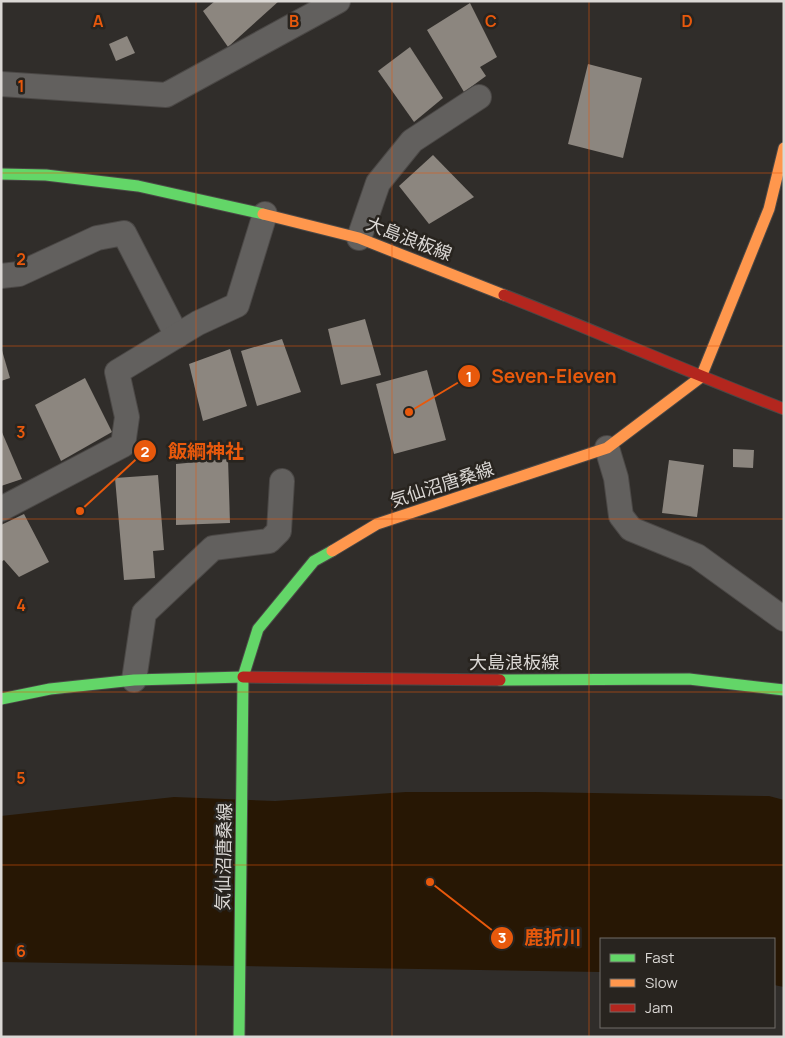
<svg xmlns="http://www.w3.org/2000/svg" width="785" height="1038" font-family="Manrope,'Noto Sans JP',sans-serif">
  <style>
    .water { fill: #271704 }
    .building { fill: #8c867f }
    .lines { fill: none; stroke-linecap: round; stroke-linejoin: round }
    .street-casing { stroke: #4b4846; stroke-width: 26 }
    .fast-casing { stroke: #4b4846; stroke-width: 13 }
    .slow-casing { stroke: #4b4846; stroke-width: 13 }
    .jam-casing { stroke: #4b4846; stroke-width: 13 }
    .street { stroke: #62605e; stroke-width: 24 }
    .fast { stroke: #63d668; stroke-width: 11 }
    .slow { stroke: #ff974d; stroke-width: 11 }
    .jam { stroke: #b3261e; stroke-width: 11 }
    .grid { fill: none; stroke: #e8590c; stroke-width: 1; stroke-opacity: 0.55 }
    .labels { text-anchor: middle; stroke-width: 5; stroke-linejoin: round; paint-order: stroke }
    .street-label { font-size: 18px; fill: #dbd8d5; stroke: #28241f }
    .grid-label { font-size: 16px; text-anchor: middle; font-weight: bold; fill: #e8590c; stroke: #28241f; stroke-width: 5; stroke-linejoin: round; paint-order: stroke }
    .leader { fill: none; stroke: #e8590c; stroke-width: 2 }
    .callout-dot { fill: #e8590c; stroke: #28241f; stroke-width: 2 }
    .mark-label { font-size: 15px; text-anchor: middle; font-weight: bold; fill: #fff }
    .callout-label { font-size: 19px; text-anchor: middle; font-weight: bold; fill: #e8590c; stroke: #28241f; stroke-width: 5; stroke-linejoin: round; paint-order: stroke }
  </style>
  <rect width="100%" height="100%" fill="#302d2a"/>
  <path class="water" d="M406 792H535L769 796 784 800V987L774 985V939H601V972L1 962V816L174 797 275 801Z"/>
  <g class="building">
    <path d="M215 1H279L228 47 203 11Z"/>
    <path d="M470 3 497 57 480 67 486 76 464 92 427 30Z"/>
    <path d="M127 36 135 53 116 61 109 44Z"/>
    <path d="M410 47 443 98 414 122 378 71Z"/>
    <path d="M588 64 642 78 623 158 568 144Z"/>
    <path d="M433 155 474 197 429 224 399 186Z"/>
    <path d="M365 319 381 375 341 385 328 329Z"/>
    <path d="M282 339 301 392 257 406 241 351Z"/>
    <path d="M1 347 10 378 1 381Z"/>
    <path d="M230 349 247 406 203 421 189 364Z"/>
    <path d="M427 370 446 440 394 454 376 384Z"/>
    <path d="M85 378 112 432 61 461 35 405Z"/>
    <path d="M1 430 22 479 1 486Z"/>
    <path d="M733 449 754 450 753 468 733 467Z"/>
    <path d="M228 459 230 523 176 525V464Z"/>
    <path d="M669 460 704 465 697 517 662 513Z"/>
    <path d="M158 475 164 550 153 551 155 578 124 580 115 478Z"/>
    <path d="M24 514 49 562 19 577 4 560 1 562V525Z"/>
  </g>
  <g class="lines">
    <defs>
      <g id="street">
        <path d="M1 84 166 95 338 1"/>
        <path d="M359 238 378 183 412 141 479 97"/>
        <path d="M1 276 19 274 97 238 124 233 177 336"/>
        <path d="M607 448 616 478 621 516 631 529 697 556 784 619"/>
        <path d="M1 509 123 445 127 417 117 372 198 323 237 305 265 214"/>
        <path d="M134 680 144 613 213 548 269 541 279 531 282 481"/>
      </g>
      <g id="fast">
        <path d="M1 174 46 175 138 186 263 214"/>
        <path d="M500 680 689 679 784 690"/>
        <path d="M1 699 50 689 134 680 243 677"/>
        <path d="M239 1037 243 677 258 629 314 561 332 551"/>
      </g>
      <g id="slow">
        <path d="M263 214 359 238 504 295"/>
        <path d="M701 377 769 209 784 148"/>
        <path d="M332 551 377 524 607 448 701 377"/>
      </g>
      <g id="jam">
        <path d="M504 295C598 332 690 373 784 409"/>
        <path d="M243 677 500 680"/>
      </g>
    </defs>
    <use href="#street" class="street-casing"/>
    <use href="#fast" class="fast-casing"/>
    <use href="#slow" class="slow-casing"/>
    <use href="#jam" class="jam-casing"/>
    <use href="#street" class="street"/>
    <use href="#fast" class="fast"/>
    <use href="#slow" class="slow"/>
    <use href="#jam" class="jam"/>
  </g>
  <path class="grid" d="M196 1V1037M392 1V1037M589 1V1037M1 173H784M1 346H784M1 519H784M1 692H784M1 865H784"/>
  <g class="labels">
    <g class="street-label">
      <text transform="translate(409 239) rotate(21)" y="6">大島浪板線</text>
      <text transform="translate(442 485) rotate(-18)" y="6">気仙沼唐桑線</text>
      <text x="514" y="669">大島浪板線</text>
      <text transform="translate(224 857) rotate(-89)" y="6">気仙沼唐桑線</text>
    </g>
  </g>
  <g class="grid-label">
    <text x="98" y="27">A</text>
    <text x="294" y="27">B</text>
    <text x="491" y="27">C</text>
    <text x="687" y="27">D</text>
    <text x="21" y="92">1</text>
    <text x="21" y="265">2</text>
    <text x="21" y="438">3</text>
    <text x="21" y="611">4</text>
    <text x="21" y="784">5</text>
    <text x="21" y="957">6</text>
  </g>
  <path class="leader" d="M409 412L469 376M80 511L145 451M430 882L502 938"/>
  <g class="callout-dot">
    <circle cx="409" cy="412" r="5"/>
    <circle cx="80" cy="511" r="5"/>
    <circle cx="430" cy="882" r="5"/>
    <circle cx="469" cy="376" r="12"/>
    <circle cx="145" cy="451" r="12"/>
    <circle cx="502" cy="938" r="12"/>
  </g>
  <g class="mark-label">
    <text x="469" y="382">1</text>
    <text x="145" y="457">2</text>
    <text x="502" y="943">3</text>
  </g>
  <g class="callout-label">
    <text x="554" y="383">Seven-Eleven</text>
    <text x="206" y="458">飯綱神社</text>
    <text x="553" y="944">鹿折川</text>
  </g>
  <rect width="785" height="1038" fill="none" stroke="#dbd8d5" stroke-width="5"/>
  <rect x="600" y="938" width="175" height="90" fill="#28241f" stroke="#706c68"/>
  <rect x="610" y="954" width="25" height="8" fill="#63d668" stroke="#706c68"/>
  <text x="645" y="963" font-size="15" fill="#dbd8d5">Fast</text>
  <rect x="610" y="979" width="25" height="8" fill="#ff974d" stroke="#706c68"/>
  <text x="645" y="988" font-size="15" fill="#dbd8d5">Slow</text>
  <rect x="610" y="1004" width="25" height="8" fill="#b3261e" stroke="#706c68"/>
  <text x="645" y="1013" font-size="15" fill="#dbd8d5">Jam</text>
</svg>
